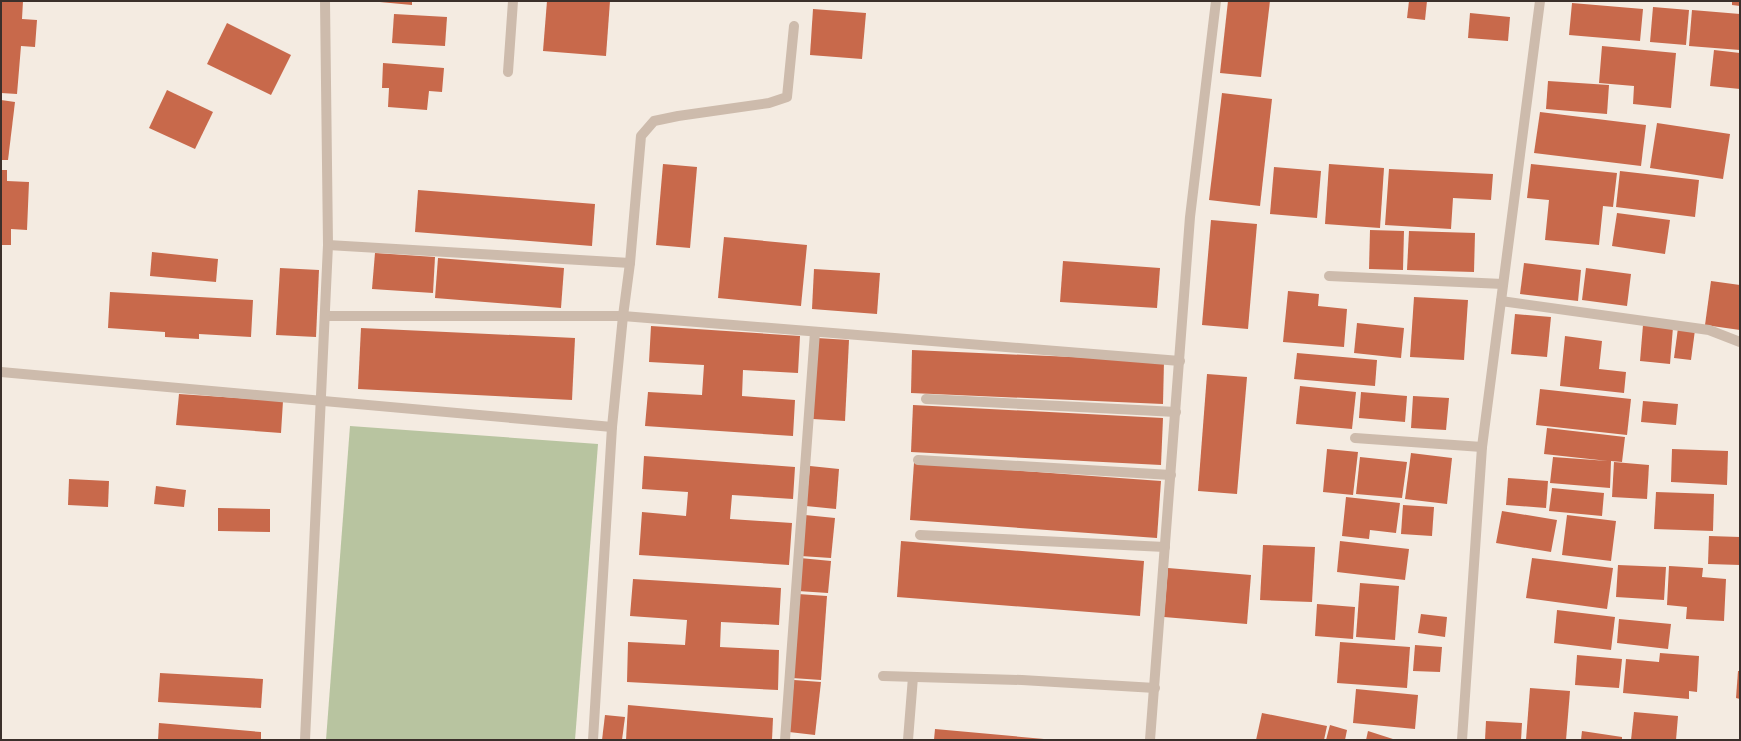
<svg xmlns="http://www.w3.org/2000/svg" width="1741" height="741" font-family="Manrope,sans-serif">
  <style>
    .green { fill: #b8c4a0 }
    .building { fill: #c8694b }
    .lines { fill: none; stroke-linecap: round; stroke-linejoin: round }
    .lane { stroke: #cdbbac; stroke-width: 10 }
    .street { stroke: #cdbbac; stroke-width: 10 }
  </style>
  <rect width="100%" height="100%" fill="#f4ebe1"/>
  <path class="green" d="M350 426 598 444 575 740H326Z"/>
  <g class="building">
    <path d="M1 1H23L22 19 37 20 35 47 21 46 17 94 1 93Z"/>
    <path d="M369 1H412V5Z"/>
    <path d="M547 1H610L606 56 543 51Z"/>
    <path d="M1228 1H1270L1261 77 1220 73Z"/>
    <path d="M1409 1H1427L1425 20 1407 18Z"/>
    <path d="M1732 1H1740V6L1732 5Z"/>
    <path d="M1572 3 1643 9 1640 41 1569 35Z"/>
    <path d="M1653 7 1689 10 1686 45 1650 42Z"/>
    <path d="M813 9 866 13 862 59 810 55Z"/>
    <path d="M1692 10 1740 14V50L1689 46Z"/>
    <path d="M1470 13 1510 17 1508 41 1468 38Z"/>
    <path d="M394 14 447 17 445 46 392 43Z"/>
    <path d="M227 23 291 55 271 95 207 64Z"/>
    <path d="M1602 46 1676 53 1671 108 1633 104 1634 86 1599 83Z"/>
    <path d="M1714 50 1740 53V89L1710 86Z"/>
    <path d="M383 63 444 68 442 92 429 91 427 110 388 107 389 88H382Z"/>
    <path d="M1548 81 1609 85 1607 114 1546 109Z"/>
    <path d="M167 90 213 112 195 149 149 128Z"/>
    <path d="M1222 93 1272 99 1260 206 1209 200Z"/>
    <path d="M1 100 15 102 8 160H1Z"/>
    <path d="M1540 112 1646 125 1641 166 1534 153Z"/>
    <path d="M1657 123 1730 134 1723 179 1650 168Z"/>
    <path d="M663 164 697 167 690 248 656 245Z"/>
    <path d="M1329 164 1384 168 1380 228 1325 224Z"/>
    <path d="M1531 164 1617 173 1613 207 1603 206 1599 245 1545 240 1549 200 1527 198Z"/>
    <path d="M1274 167 1321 171 1317 218 1270 214Z"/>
    <path d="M1389 169 1493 174 1491 200 1453 198 1451 229 1385 225Z"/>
    <path d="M1 170H7V181L29 182 27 230 11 229V245H1Z"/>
    <path d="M1620 171 1699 180 1695 217 1616 207Z"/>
    <path d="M418 190 595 204 592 246 415 232Z"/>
    <path d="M1617 213 1670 220 1665 254 1612 246Z"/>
    <path d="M1211 220 1257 224 1248 329 1202 325Z"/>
    <path d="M1370 230 1404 231 1403 270 1369 269Z"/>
    <path d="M1409 231 1475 233 1474 272 1407 270Z"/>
    <path d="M724 237 807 245 801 306 718 298Z"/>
    <path d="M152 252 218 259 216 282 150 276Z"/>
    <path d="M375 253 435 257 433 293 372 289Z"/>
    <path d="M438 258 564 268 561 308 435 298Z"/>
    <path d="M1063 261 1160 268 1157 308 1060 302Z"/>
    <path d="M1524 263 1581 270 1578 301 1520 294Z"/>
    <path d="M280 268 319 270 316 337 276 335Z"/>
    <path d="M1586 268 1631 274 1627 306 1582 300Z"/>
    <path d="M814 269 880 273 877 314 812 309Z"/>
    <path d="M1711 281 1740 285V330L1705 325Z"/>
    <path d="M1288 291 1319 294 1318 306 1347 309 1344 347 1283 342Z"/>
    <path d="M110 292 253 300 251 337 199 334V339L165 337V332L108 328Z"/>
    <path d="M1414 297 1468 300 1464 360 1410 357Z"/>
    <path d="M1515 314 1551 317 1547 357 1511 354Z"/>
    <path d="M1357 323 1404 328 1401 358 1354 353Z"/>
    <path d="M1643 325 1673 327 1670 364 1640 361Z"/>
    <path d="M651 326 800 336 798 373 743 370 742 396 795 400 793 436 645 426 648 392 702 395 704 365 649 362Z"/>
    <path d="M361 328 575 338 572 400 358 389Z"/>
    <path d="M1678 328 1695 330 1691 360 1674 358Z"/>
    <path d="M1565 336 1602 341 1599 369 1626 372 1624 393 1560 386Z"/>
    <path d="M817 338 849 340 845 421 813 419Z"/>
    <path d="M912 350 1164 361 1163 404 911 393Z"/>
    <path d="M1297 353 1377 360 1375 386 1294 379Z"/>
    <path d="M1207 374 1247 377 1237 494 1198 491Z"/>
    <path d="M1300 386 1356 392 1352 429 1296 424Z"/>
    <path d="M1540 389 1631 399 1627 435 1536 425Z"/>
    <path d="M1361 392 1407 396 1405 422 1359 418Z"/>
    <path d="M179 394 283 401 281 433 176 425Z"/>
    <path d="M1413 396 1449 398 1446 430 1411 428Z"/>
    <path d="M1643 401 1678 404 1676 425 1641 422Z"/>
    <path d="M913 405 1163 418 1161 465 911 452Z"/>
    <path d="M1547 428 1625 437 1622 462 1611 461 1610 488 1550 483 1553 457 1608 461 1544 454Z"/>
    <path d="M1327 449 1358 452 1353 495 1323 492Z"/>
    <path d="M1672 449 1728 451 1727 485 1671 482Z"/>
    <path d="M1411 453 1452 458 1447 504 1405 499Z"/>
    <path d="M644 456 795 467 793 499 732 495 730 519 792 523 789 565 639 555 642 512 686 516 688 492 642 489Z"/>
    <path d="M1360 457 1407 462 1402 498 1356 494Z"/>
    <path d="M1614 462 1649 465 1647 499 1612 497Z"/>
    <path d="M914 463 1161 481 1157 538 910 520Z"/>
    <path d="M810 466 839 469 836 509 806 506Z"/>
    <path d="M1508 478 1548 481 1546 508 1506 505Z"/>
    <path d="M69 479 109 481 108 507 68 505Z"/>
    <path d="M156 486 186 490 184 507 154 504Z"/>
    <path d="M1552 488 1604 493 1602 516 1549 511Z"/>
    <path d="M1656 492 1714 494 1713 531 1654 529Z"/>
    <path d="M1346 497 1400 503 1396 533 1370 530 1369 539 1342 536Z"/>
    <path d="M1403 505 1434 507 1432 536 1401 534Z"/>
    <path d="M218 508 270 509V532L218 531Z"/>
    <path d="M1502 511 1557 520 1551 552 1496 543Z"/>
    <path d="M805 515 835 518 831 558 801 556Z"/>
    <path d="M1567 515 1616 521 1611 561 1562 555Z"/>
    <path d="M1709 536 1740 537V565L1708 564Z"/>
    <path d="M901 541 1144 561 1140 616 897 597Z"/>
    <path d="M1340 541 1409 549 1405 580 1337 572Z"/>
    <path d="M1263 545 1315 547 1312 602 1260 600Z"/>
    <path d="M800 558 831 561 828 593 798 591Z"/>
    <path d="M1532 558 1613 568 1607 609 1526 598Z"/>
    <path d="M1618 565 1666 567 1664 600 1616 597Z"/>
    <path d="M1669 566 1703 568 1702 577 1726 579 1724 621 1686 619 1687 607 1667 605Z"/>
    <path d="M1168 568 1251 575 1247 624 1164 617Z"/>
    <path d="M633 579 781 588 779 625 721 622 720 647 779 650 778 690 627 682 628 642 685 645 687 620 630 616Z"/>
    <path d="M1360 583 1399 586 1395 640 1356 637Z"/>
    <path d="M798 594 827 596 821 680 792 678Z"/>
    <path d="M1317 604 1355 607 1353 639 1315 636Z"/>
    <path d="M1557 610 1615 617 1611 650 1554 643Z"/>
    <path d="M1421 614 1447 617 1445 637 1418 633Z"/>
    <path d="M1619 619 1671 624 1668 649 1617 643Z"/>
    <path d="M1340 642 1410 647 1407 688 1337 683Z"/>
    <path d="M1415 645 1442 647 1440 672 1413 671Z"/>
    <path d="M1660 653 1699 656 1697 692 1689 691V699L1623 693 1626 659 1659 662Z"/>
    <path d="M1577 655 1622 659 1619 688 1575 685Z"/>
    <path d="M1738 671H1740V699L1736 698Z"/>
    <path d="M160 673 263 679 261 708 158 702Z"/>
    <path d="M794 680 821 682 815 735 789 732Z"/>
    <path d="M1530 688 1570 691 1566 740H1526Z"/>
    <path d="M1356 689 1418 695 1415 729 1353 723Z"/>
    <path d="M628 705 773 718 772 740H626Z"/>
    <path d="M1634 712 1678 716 1676 740H1631Z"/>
    <path d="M1262 713 1327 726 1324 740H1256Z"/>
    <path d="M605 715 625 717 622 740H602Z"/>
    <path d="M1486 721 1522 723 1521 740H1485Z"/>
    <path d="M159 723 261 732V740H158Z"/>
    <path d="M1330 725 1347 730 1345 740H1326Z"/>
    <path d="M935 729 1044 739V740H934Z"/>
    <path d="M1368 731 1396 740H1366Z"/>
    <path d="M1582 731 1622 737V740H1581Z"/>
  </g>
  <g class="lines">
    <g class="lane">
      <path d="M328 245 630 263"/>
      <path d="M623 316 630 263 641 136 654 121 678 116 769 103 787 97 794 26"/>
      <path d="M908 740 913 677"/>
    </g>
    <g class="street">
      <path d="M508 72 513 1"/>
      <path d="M1329 276 1503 284"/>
      <path d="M1501 301 1709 330 1740 342"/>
      <path d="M325 316H623L1180 361"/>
      <path d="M1 372 612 427"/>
      <path d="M926 399 1176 412"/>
      <path d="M1355 438 1482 447"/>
      <path d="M918 460 1171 475"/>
      <path d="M920 535 1165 547"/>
      <path d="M883 676 1022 680 1155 688"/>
      <path d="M305 740 328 245 325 1"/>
      <path d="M593 740 612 427 623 316"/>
      <path d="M785 740 815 332"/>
      <path d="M1150 740 1190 217 1216 1"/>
      <path d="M1462 740 1482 447 1540 1"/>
    </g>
  </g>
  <rect width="1741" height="741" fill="none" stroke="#3b302b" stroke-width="4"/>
</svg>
